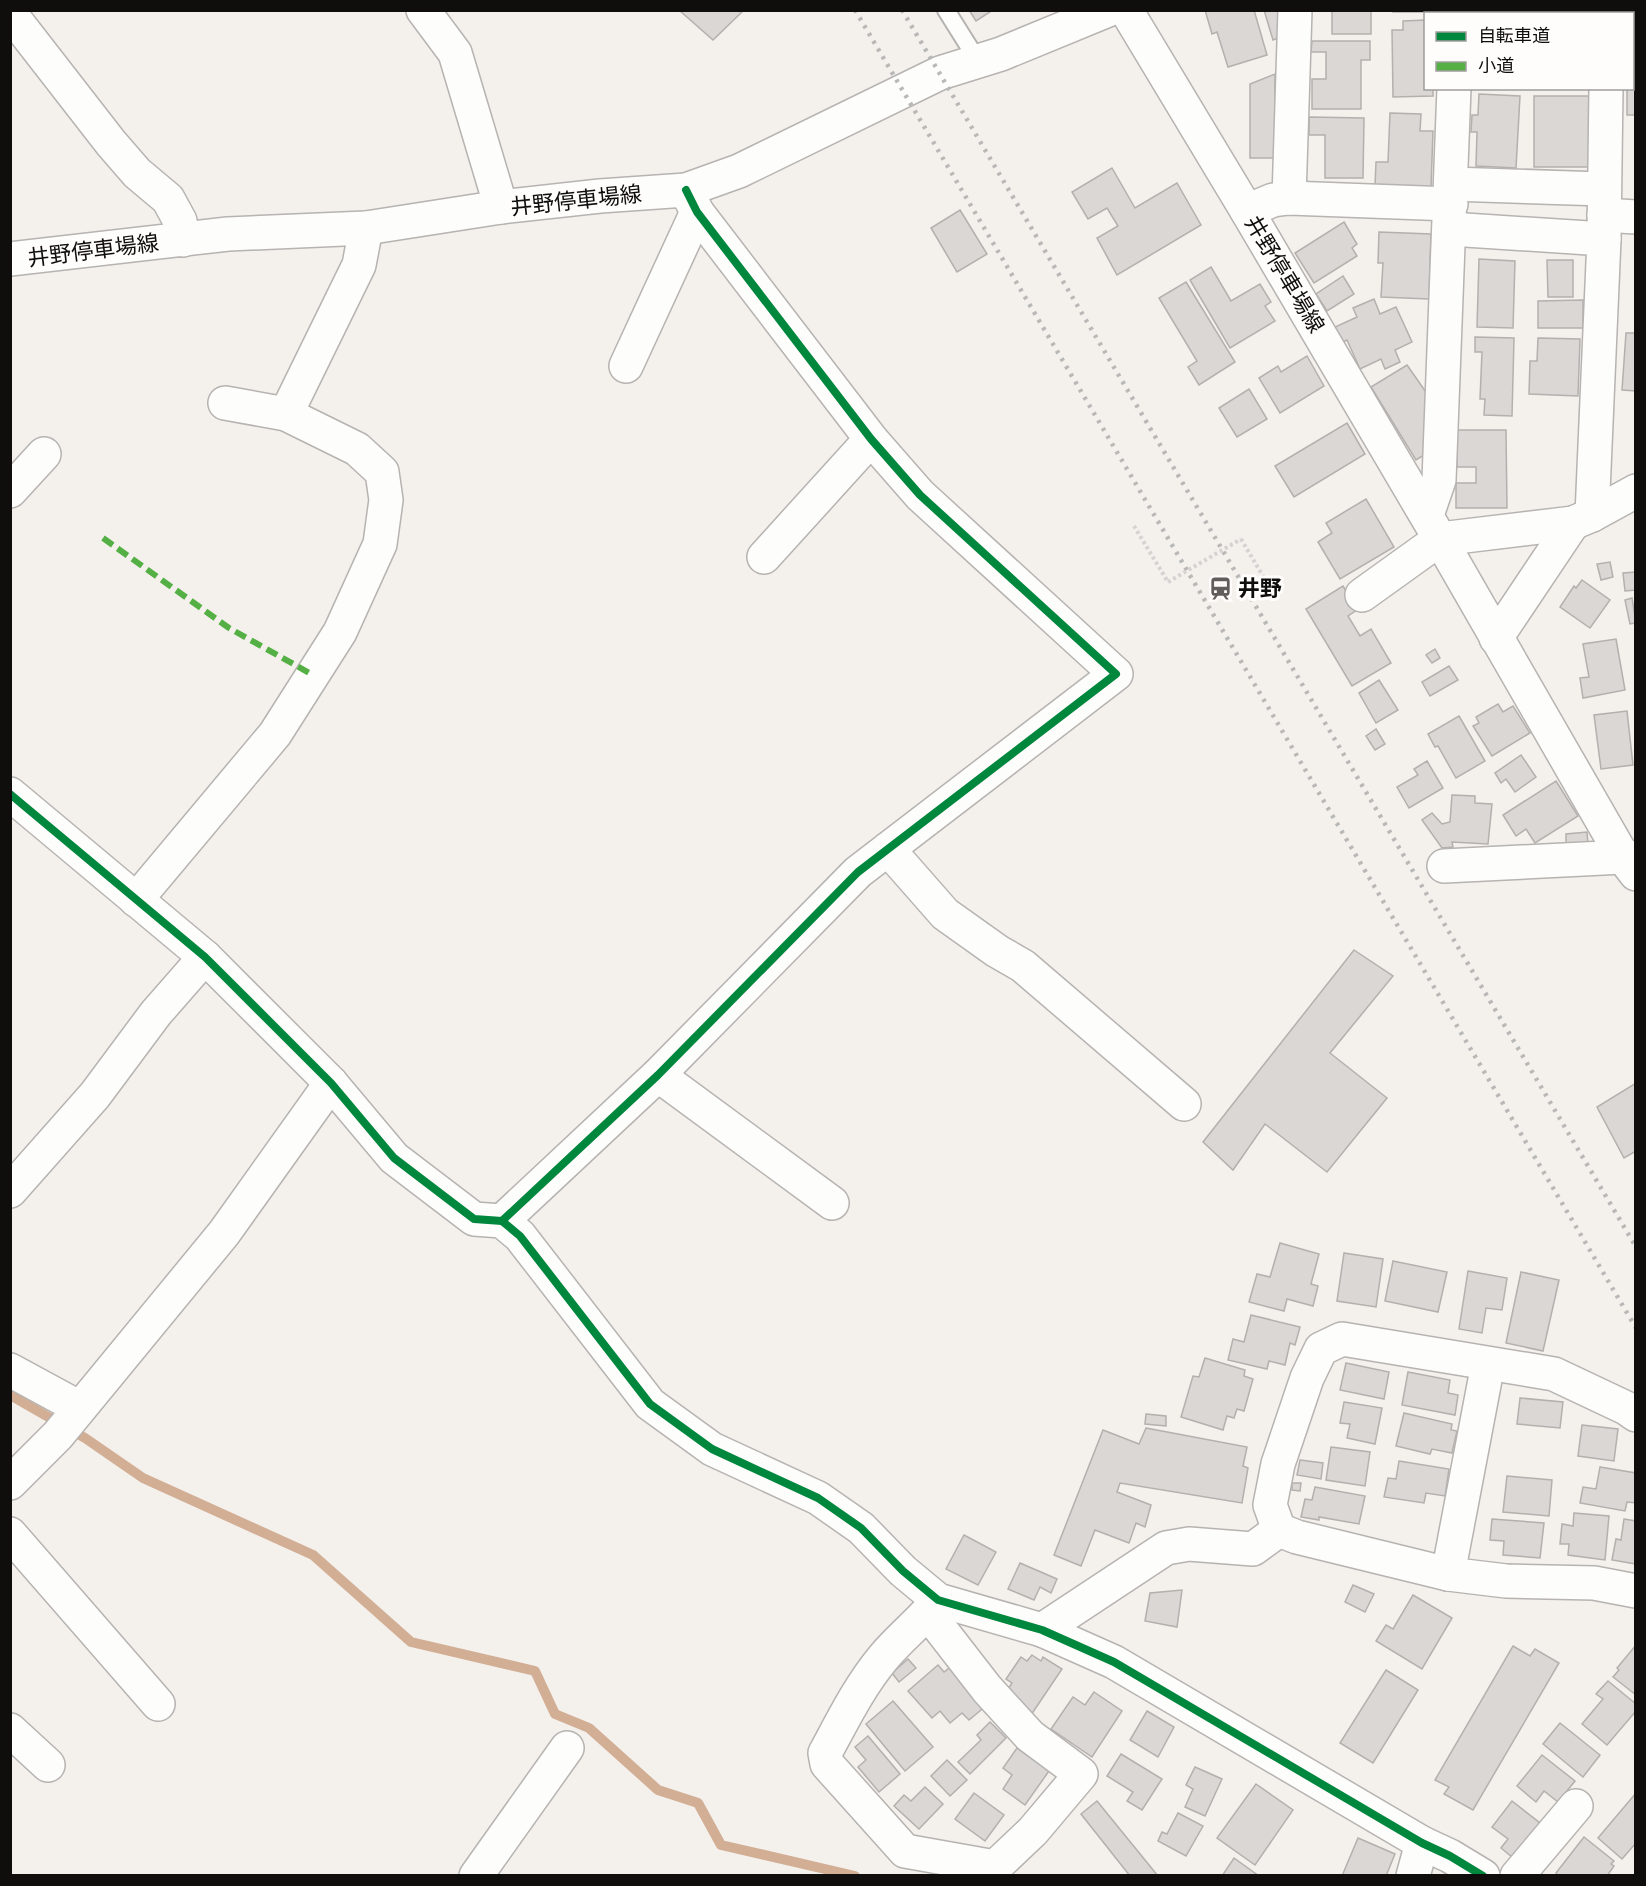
<svg xmlns="http://www.w3.org/2000/svg" width="1646" height="1886" font-family="Signika,'Noto Sans JP',sans-serif">
  <style>
    .lines { fill: none; stroke-linecap: round; stroke-linejoin: round }
    .stream { stroke: #d2ae95; stroke-width: 10 }
    .building { fill: #dad7d4; stroke: #b3b0ad; stroke-width: 1.5 }
    .service-casing { stroke: #b6b3b1; stroke-width: 20 }
    .minor-casing { stroke: #b6b3b1; stroke-width: 36 }
    .tertiary-casing { stroke: #b6b3b1; stroke-width: 36 }
    .secondary-casing { stroke: #b6b3b1; stroke-width: 36 }
    .path { stroke: #d5d3d2; stroke-width: 4; stroke-dasharray: 3 3; stroke-linecap: butt }
    .service { stroke: #fdfdfc; stroke-width: 16 }
    .minor { stroke: #fdfdfc; stroke-width: 33 }
    .tertiary { stroke: #fdfdfc; stroke-width: 33 }
    .secondary { stroke: #fdfdfc; stroke-width: 33 }
    .rail { stroke: #b8b8b7; stroke-width: 4.5; stroke-dasharray: 3 6; stroke-linecap: butt }
    .path-bridge { stroke: #d5d3d2; stroke-width: 4; stroke-dasharray: 3 3; stroke-linecap: butt }
    .quiet { stroke: #54b044; stroke-width: 6; stroke-dasharray: 12 6; stroke-linecap: butt }
    .cycleway-casing { stroke: #fffdfc; stroke-width: 11 }
    .cycleway { stroke: #00873e; stroke-width: 8 }
    .labels { text-anchor: middle; stroke-width: 6; stroke-linejoin: round; paint-order: stroke }
    .street-label { font-size: 22px; fill: #100e0c; stroke: #fffdfc }
    .poi-label { font-size: 22px; font-weight: bold; fill: #100e0c; stroke: #fffdfc; text-anchor: start }
  </style>
  <rect width="100%" height="100%" fill="#f4f0ec"/>
  <g class="lines">
    <path class="stream" d="M10 1395 85 1438 143 1478 313 1555 411 1642 535 1671 555 1714 589 1728 658 1790 698 1803 721 1845 855 1876"/>
  </g>
  <g class="building">
    <path d="M679 10H744L713 40Z"/>
    <path d="M969 10H993L976 21Z"/>
    <path d="M1205 10H1254L1267 55 1228 67 1217 32 1212 34Z"/>
    <path d="M1264 10H1280L1278 38 1273 40Z"/>
    <rect x="1332" y="10" width="39" height="24"/>
    <rect x="1393" y="10" width="46" height="2"/>
    <rect x="1499" y="10" width="25" height="4"/>
    <rect x="1543" y="11" width="47" height="3"/>
    <path d="M1426 20V88H1433V96L1393 97 1392 30H1403V21Z"/>
    <path d="M1312 41H1370V60H1361V109H1312V79H1326V52H1311Z"/>
    <path d="M1275 74V158H1250V84Z"/>
    <path d="M1632 77H1636V115H1627V88H1632Z"/>
    <path d="M1479 94 1520 96 1516 168 1476 166 1477 132H1471L1472 115H1478Z"/>
    <rect x="1534" y="96" width="56" height="71"/>
    <path d="M1390 113 1421 114 1420 131H1433L1431 188 1375 186 1376 162H1388Z"/>
    <path d="M1309 117 1364 118 1363 178H1325V135H1309Z"/>
    <path d="M1112 168 1135 208 1177 183 1201 225 1117 275 1097 238 1118 226 1107 208 1088 219 1072 192Z"/>
    <path d="M960 210 987 254 957 272 931 228Z"/>
    <path d="M1344 222 1357 244 1352 248 1357 256 1314 283 1295 253Z"/>
    <path d="M1379 232 1431 234 1429 299 1381 297 1383 263H1378Z"/>
    <path d="M1479 259 1515 261 1513 328 1477 327Z"/>
    <path d="M1547 260H1573V297H1548Z"/>
    <path d="M1211 267 1231 301 1260 284 1271 302 1265 306 1275 321 1230 348 1190 280Z"/>
    <path d="M1343 276 1354 294 1327 311 1316 294Z"/>
    <path d="M1186 282 1235 362 1199 385 1188 367 1197 361 1159 298Z"/>
    <path d="M1374 299 1380 314 1396 307 1412 342 1395 350 1400 362 1385 369 1381 359 1360 369 1347 340 1343 342 1335 327 1357 317 1353 308Z"/>
    <path d="M1583 300V328H1538V301Z"/>
    <path d="M1626 333H1636V391L1622 390Z"/>
    <path d="M1475 337 1514 338 1512 416 1484 415 1485 399H1480L1482 352H1475Z"/>
    <path d="M1538 338 1580 339 1578 396 1529 394 1530 361H1537Z"/>
    <path d="M1307 356 1324 386 1280 413 1259 378 1278 366 1281 372Z"/>
    <path d="M1407 365 1428 395 1424 455 1416 460 1371 387Z"/>
    <path d="M1249 389 1267 419 1237 437 1219 408Z"/>
    <path d="M1347 423 1365 454 1294 497 1275 466Z"/>
    <path d="M1457 430H1506L1507 508H1456V483H1476V467H1457Z"/>
    <path d="M1366 499 1394 547 1340 579 1318 542 1332 533 1326 523Z"/>
    <path d="M1610 562 1613 577 1601 580 1597 564Z"/>
    <path d="M1636 572V590L1625 591 1623 573Z"/>
    <path d="M1582 580 1610 600 1590 628 1560 607 1574 586 1576 588Z"/>
    <path d="M1343 586 1357 610 1348 616 1360 636 1371 629 1391 663 1352 686 1306 609Z"/>
    <path d="M1632 598 1636 623 1630 624 1625 600Z"/>
    <path d="M1616 639 1625 690 1583 698 1580 678 1589 677 1583 644Z"/>
    <path d="M1435 649 1440 658 1432 663 1426 655Z"/>
    <path d="M1449 666 1458 680 1430 696 1422 682Z"/>
    <path d="M1379 680 1398 710 1376 723 1359 693Z"/>
    <path d="M1498 704 1503 712 1513 706 1530 733 1492 756 1473 726 1479 723 1476 717Z"/>
    <path d="M1627 711 1633 765 1601 769 1594 715Z"/>
    <path d="M1459 716 1485 761 1456 778 1438 746 1435 747 1428 734Z"/>
    <path d="M1376 729 1385 744 1375 750 1366 736Z"/>
    <path d="M1521 755 1536 777 1515 792 1506 779 1501 783 1495 773Z"/>
    <path d="M1427 761 1443 788 1409 808 1397 787 1418 775 1414 769Z"/>
    <path d="M1556 781 1578 816 1535 843 1526 829 1516 836 1503 815Z"/>
    <path d="M1452 795 1475 796V803L1492 804 1488 844 1452 842 1453 847 1442 848 1422 820 1432 813 1442 824 1450 822Z"/>
    <path d="M1587 832 1588 844 1566 846V834Z"/>
    <path d="M1354 950 1393 976 1330 1053 1387 1098 1327 1172 1265 1124 1233 1170 1203 1142Z"/>
    <path d="M1636 1083V1151L1624 1158 1597 1107Z"/>
    <path d="M1280 1243 1319 1254 1311 1284 1318 1286 1313 1306 1287 1299 1284 1311 1249 1302 1257 1274 1270 1277Z"/>
    <path d="M1344 1253 1383 1259 1376 1307 1337 1301Z"/>
    <path d="M1393 1261 1447 1272 1438 1312 1385 1301Z"/>
    <path d="M1468 1271 1507 1278 1502 1310 1486 1308 1482 1333 1459 1329Z"/>
    <path d="M1521 1272 1559 1280 1543 1351 1506 1343Z"/>
    <path d="M1251 1315 1300 1327 1295 1345 1290 1343 1285 1365 1269 1361 1267 1369 1228 1360 1233 1339 1244 1342Z"/>
    <path d="M1205 1358 1245 1370 1244 1376 1253 1379 1244 1411 1237 1409 1234 1418 1227 1416 1223 1430 1181 1417 1193 1376 1199 1377Z"/>
    <path d="M1346 1363 1389 1372 1384 1399 1340 1390Z"/>
    <path d="M1408 1372 1450 1380 1448 1393 1458 1395 1455 1415 1402 1405Z"/>
    <path d="M1520 1398 1563 1402 1560 1428 1517 1424Z"/>
    <path d="M1344 1402 1382 1408 1375 1444 1347 1438 1350 1424 1340 1423Z"/>
    <path d="M1404 1413 1452 1424 1451 1430 1457 1431 1452 1453 1432 1449 1430 1454 1396 1446Z"/>
    <path d="M1146 1414 1166 1416V1426L1145 1424Z"/>
    <path d="M1582 1425 1618 1429 1614 1461 1578 1456Z"/>
    <path d="M1146 1428 1247 1447 1243 1466 1248 1468 1242 1503 1120 1483 1117 1492 1151 1505 1145 1527 1136 1523 1129 1543 1095 1530 1081 1566 1054 1555 1103 1430 1139 1444Z"/>
    <path d="M1331 1447 1370 1452 1365 1486 1326 1480Z"/>
    <path d="M1300 1460 1323 1463 1321 1479 1297 1475Z"/>
    <path d="M1399 1461 1449 1469 1445 1496 1426 1493 1424 1503 1384 1497 1388 1478 1396 1479Z"/>
    <path d="M1600 1467 1636 1473V1503L1627 1502 1625 1511 1580 1503 1583 1487 1596 1489Z"/>
    <path d="M1507 1476 1552 1480 1549 1516 1503 1512Z"/>
    <path d="M1292 1483H1301L1300 1491 1292 1490Z"/>
    <path d="M1315 1487 1365 1496 1359 1524 1319 1517V1520L1301 1517 1305 1499 1312 1500Z"/>
    <path d="M1574 1513 1609 1516 1605 1560 1568 1555 1569 1544H1560L1562 1524 1573 1526Z"/>
    <path d="M1492 1519 1544 1523 1540 1558 1503 1555 1504 1541 1490 1540Z"/>
    <path d="M1624 1519 1636 1521V1564L1612 1560 1616 1539 1621 1540Z"/>
    <path d="M964 1535 996 1552 978 1585 946 1569Z"/>
    <path d="M1020 1563 1057 1579 1051 1593 1040 1587 1034 1600 1008 1589Z"/>
    <path d="M1353 1585 1374 1594 1365 1612 1345 1602Z"/>
    <path d="M1182 1590 1177 1627 1145 1621 1150 1593Z"/>
    <path d="M1413 1595 1452 1618 1422 1669 1376 1641 1386 1625 1393 1629Z"/>
    <path d="M1636 1645V1695L1613 1677 1619 1670 1617 1668Z"/>
    <path d="M1513 1646 1530 1656 1535 1649 1559 1663 1473 1810 1444 1794 1449 1787 1435 1780Z"/>
    <path d="M1032 1655 1041 1661 1043 1657 1062 1669 1031 1715 1007 1691 1012 1683 1006 1679 1021 1657 1027 1661Z"/>
    <path d="M908 1659 916 1668 899 1682 892 1673Z"/>
    <path d="M938 1665 944 1672 953 1665 987 1705 969 1720 962 1713 950 1723 940 1711 932 1718 908 1691Z"/>
    <path d="M1386 1670 1418 1690 1373 1763 1340 1743Z"/>
    <path d="M1608 1681 1636 1704V1711L1607 1745 1582 1724 1603 1699 1596 1694Z"/>
    <path d="M1094 1692 1122 1711 1092 1757 1051 1729 1073 1697 1085 1705Z"/>
    <path d="M893 1701 933 1747 905 1771 866 1724Z"/>
    <path d="M1147 1711 1174 1727 1158 1757 1130 1740Z"/>
    <path d="M990 1722 1006 1738 970 1774 958 1762 981 1740 977 1735Z"/>
    <path d="M1560 1723 1600 1755 1583 1777 1543 1744Z"/>
    <path d="M868 1736 900 1774 879 1792 858 1767 866 1760 855 1747Z"/>
    <path d="M1017 1748 1049 1771 1025 1805 1003 1789 1012 1775 1003 1768Z"/>
    <path d="M1121 1754 1162 1779 1142 1810 1127 1801 1133 1792 1107 1776Z"/>
    <path d="M1542 1755 1575 1781 1558 1802 1544 1791 1536 1802 1517 1786Z"/>
    <path d="M947 1760 967 1780 950 1796 931 1776Z"/>
    <path d="M1195 1767 1222 1779 1205 1816 1185 1807 1193 1789 1186 1785Z"/>
    <path d="M1256 1784 1293 1810 1255 1865 1217 1838Z"/>
    <path d="M925 1787 943 1804 919 1829 894 1806 904 1795 911 1801Z"/>
    <path d="M974 1793 1004 1815 985 1841 955 1819Z"/>
    <path d="M1636 1793V1843L1622 1859 1598 1838Z"/>
    <path d="M1097 1801 1158 1876H1130L1081 1814Z"/>
    <path d="M1512 1801 1540 1823 1513 1858 1501 1848 1508 1839 1492 1827Z"/>
    <path d="M1178 1813 1203 1826 1186 1856 1158 1841 1162 1832 1167 1834Z"/>
    <path d="M1584 1837 1614 1861 1611 1864 1614 1866 1607 1876H1559L1556 1873Z"/>
    <path d="M1358 1838 1395 1854 1386 1876H1342Z"/>
    <path d="M1234 1858 1259 1876H1222Z"/>
  </g>
  <g class="lines">
    <defs>
      <path id="service" d="M946 10 978 61"/>
      <g id="minor">
        <path d="M423 10 455 53 501 207"/>
        <path d="M10 13 111 143 137 173 168 199 180 221 183 240"/>
        <path d="M1457 14V10"/>
        <path d="M1609 14V10"/>
        <path d="M1452 184 1603 189"/>
        <path d="M1289 198 1295 10"/>
        <path d="M1247 211 1273 200 1289 198 1451 204"/>
        <path d="M1604 215 1636 217"/>
        <path d="M1450 229 1604 239"/>
        <path d="M626 366 697 212"/>
        <path d="M286 414 359 265 366 228"/>
        <path d="M10 491 44 454"/>
        <path d="M1427 515 1439 480 1454 88"/>
        <path d="M1592 515 1604 239 1606 88"/>
        <path d="M764 557 871 439"/>
        <path d="M1362 595 1440 539 1573 523 1592 515 1636 491"/>
        <path d="M1496 638 1573 523"/>
        <path d="M10 794 205 957 331 1083 394 1158 474 1219 502 1221 520 1236 650 1404 712 1449 818 1498 861 1528 903 1571 938 1600 1042 1630 1114 1662 1422 1843 1450 1856 1483 1876"/>
        <path d="M888 849 945 914 997 951 1023 966 1184 1104"/>
        <path d="M1444 866 1623 857 1636 858"/>
        <path d="M136 900 275 734 340 632 380 544 386 500 382 472 357 449 286 414 225 403"/>
        <path d="M658 1075 832 1203"/>
        <path d="M10 1191 95 1095 156 1013 205 957"/>
        <path d="M502 1221 658 1075 858 872 1116 674 920 495 871 439 697 212 686 190"/>
        <path d="M10 1370 80 1408"/>
        <path d="M1636 1415 1626 1408 1554 1374 1342 1339 1321 1349 1307 1378 1278 1464 1270 1505 1279 1530 1297 1537 1448 1574 1506 1581 1594 1583 1636 1591"/>
        <path d="M10 1483 58 1435 224 1233 331 1083"/>
        <path d="M10 1534 158 1704"/>
        <path d="M1448 1574 1488 1364"/>
        <path d="M928 1613 987 1689 1030 1736 1081 1774 1033 1831 995 1867 905 1851 827 1764 825 1753C843 1720 859 1687 883 1658 900 1637 922 1621 938 1600"/>
        <path d="M1042 1630 1166 1548 1189 1544 1253 1549 1279 1530"/>
        <path d="M10 1730 48 1765"/>
        <path d="M476 1876 567 1748"/>
        <path d="M1413 1876 1422 1843"/>
        <path d="M1517 1876 1576 1806"/>
      </g>
      <path id="tertiary" d="M1440 539 1623 857 1636 874"/>
      <g id="secondary">
        <path d="M1126 10 1247 211 1440 539"/>
        <path d="M10 259 228 234 366 228 501 207 600 196 686 190 739 171 940 73 1001 54 1108 10"/>
      </g>
    </defs>
    <use href="#service" class="service-casing"/>
    <use href="#minor" class="minor-casing"/>
    <use href="#tertiary" class="tertiary-casing"/>
    <use href="#secondary" class="secondary-casing"/>
    <g class="path">
      <path d="M1134 526 1168 582"/>
      <path d="M1241 539 1273 593"/>
    </g>
    <use href="#service" class="service"/>
    <use href="#minor" class="minor"/>
    <use href="#tertiary" class="tertiary"/>
    <use href="#secondary" class="secondary"/>
    <g class="rail">
      <path d="M855 10 1636 1328"/>
      <path d="M902 10 1636 1247"/>
    </g>
    <path class="path-bridge" d="M1168 582 1241 539"/>
    <path class="quiet" d="M103 538 229 628 313 675"/>
    <defs>
      <g id="cycleway">
        <path d="M10 794 205 957 331 1083 394 1158 474 1219 502 1221 520 1236 650 1404 712 1449 818 1498 861 1528 903 1571 938 1600 1042 1630 1114 1662 1422 1843 1450 1856 1483 1876"/>
        <path d="M502 1221 658 1075 858 872 1116 674 920 495 871 439 697 212 686 190"/>
      </g>
    </defs>
    <use href="#cycleway" class="cycleway-casing"/>
    <use href="#cycleway" class="cycleway"/>
  </g>
  <defs>
    <symbol id="station-bare" viewBox="-9 -9 18 18"><path d="M-3-6H3Q5-6 5-4V2Q5 4 3 4L4.5 6H3L1.5 4h-3L-3 6H-4.5L-3 4Q-5 4-5 2V-4Q-5-6-3-6ZM-3.5-4v3h7v-3ZM-3.5 1v1.5H-2V1ZM2 1v1.5H3.5V1Z" fill="#605d5a" stroke="#fffdfc" stroke-width="2.5" paint-order="stroke"/></symbol>
  </defs>
  <g fill-rule="evenodd">
    <use href="#station-bare" x="1204" y="572" width="33" height="33"/>
  </g>
  <g class="labels">
    <g class="street-label">
      <text transform="translate(576 200) rotate(-6)" y="8">井野停車場線</text>
      <text transform="translate(93 250) rotate(-7)" y="8">井野停車場線</text>
      <text transform="translate(1285 274) rotate(59)" y="8">井野停車場線</text>
    </g>
    <g class="poi-label">
      <text x="1238" y="596">井野</text>
    </g>
  </g>
  <rect width="1646" height="1886" fill="none" stroke="#100e0c" stroke-width="24"/>
  <rect x="1424" y="12" width="210" height="78" fill="#fffdfc" stroke="#9f9d9c" stroke-width="1.5"/>
  <rect x="1436" y="32" width="30" height="9" fill="#00873e" stroke="#9f9d9c" stroke-width="1.5"/>
  <text x="1478" y="42" font-size="18" fill="#100e0c">自転車道</text>
  <rect x="1436" y="62" width="30" height="9" fill="#54b044" stroke="#9f9d9c" stroke-width="1.5"/>
  <text x="1478" y="72" font-size="18" fill="#100e0c">小道</text>
</svg>
